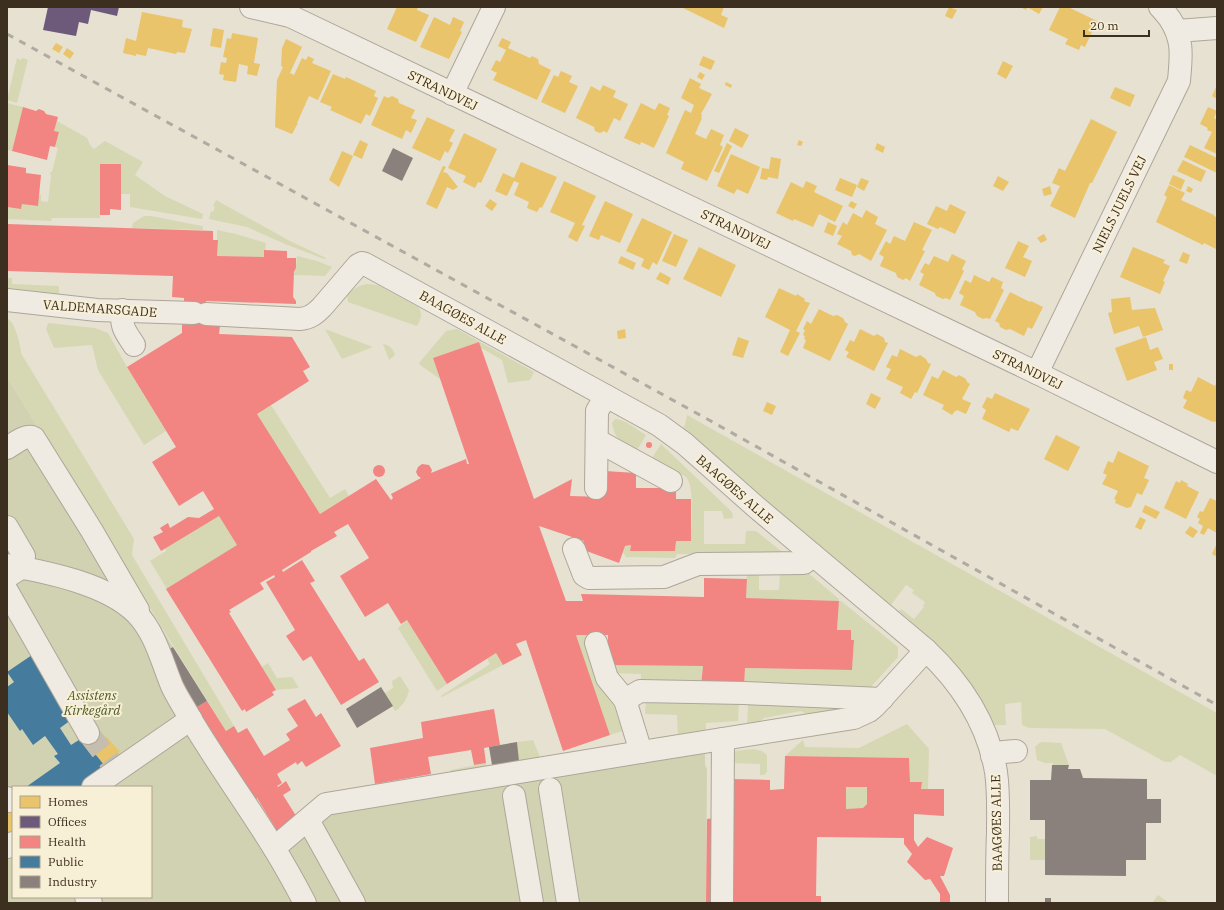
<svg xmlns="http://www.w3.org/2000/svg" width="1224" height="910" font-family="'IBM Plex Serif',serif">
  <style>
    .green { fill: #d6d8b3 }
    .cemetery { fill: #d1d2b2; fill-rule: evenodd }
    .homes { fill: #e9c46a }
    .offices { fill: #6d597a }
    .health { fill: #f28482; fill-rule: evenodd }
    .public { fill: #457b9d }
    .industry { fill: #8a817c }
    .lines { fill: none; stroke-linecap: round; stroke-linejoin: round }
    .minor-tunnel { stroke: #c5bdad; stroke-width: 22; stroke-dasharray: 22 11; stroke-linecap: butt }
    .minor-casing { stroke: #ada699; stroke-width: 24 }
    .minor { stroke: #f0ebe2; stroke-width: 22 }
    .rail { stroke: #afaba2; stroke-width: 3; stroke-dasharray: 7 7; stroke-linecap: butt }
    .labels { text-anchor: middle; stroke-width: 4; stroke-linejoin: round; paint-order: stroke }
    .street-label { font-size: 13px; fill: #3d2f1f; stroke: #f8efd7 }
    .park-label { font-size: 13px; font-style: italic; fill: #4c5b25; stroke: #f8efd7 }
  </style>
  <rect width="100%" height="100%" fill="#e7e1d1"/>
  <g class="green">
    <path d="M17 58 20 60 23 58 28 60 17 103 7 100Z"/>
    <path d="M7 103 23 107 12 151 7 150Z"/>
    <path d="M57 121 87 138 90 145 94 149 105 141 143 162 135 175 165 196 203 214 202 219 130 207V194H121V164H100V218H52L51 221 7 219V207L21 209 22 204 39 195H41V201L48 202 51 177 50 172H52L58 148 55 147 59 132 54 131Z"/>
    <path d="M216 200 290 241 326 258 324 259 285 244 247 227 209 219 211 211 213 212 215 207 213 206Z"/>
    <path d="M144 216H151L202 226 203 227V230L132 228 133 223Z"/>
    <path d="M217 230 236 234 266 243 264 257 217 256Z"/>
    <path d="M297 256 317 261 332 267 325 276 294 275 296 268Z"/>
    <path d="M7 278H12V284L59 286V294L7 288Z"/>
    <path d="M367 284 378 285 418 307C423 313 421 320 417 326L348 302 347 295C352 289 360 285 367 284Z"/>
    <path d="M7 318C17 325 19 343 22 355L134 539 132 555 234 726 226 731 7 377Z"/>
    <path d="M48 323 95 328 108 333 127 367 166 431 144 445 98 370 92 345 54 348 46 329Z"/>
    <path d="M325 329 373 347 342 359Z"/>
    <path d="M457 329 534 372 530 380 508 383 502 360 481 348 479 342 433 358 440 379 420 365 419 363 446 331Z"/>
    <path d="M383 344C390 345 393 349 395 355L389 360Z"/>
    <path d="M271 405 330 498 345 489 349 496 320 514 257 414Z"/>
    <path d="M687 415 1217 713V776L1180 755 1171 762H1165L1105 729 1029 728 1022 725 1021 702 1005 704 1006 725H993C969 673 942 648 899 611L901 609 914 619 924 607 923 606 925 602 912 593 914 590 906 585 891 605 743 481 683 428 685 425Z"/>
    <path d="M615 419C625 419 637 430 646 435L637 450C622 442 615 441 612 423Z"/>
    <path d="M661 444 732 512 733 518 724 519 722 511H704V544H745L746 531H756L786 555 677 554 675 558 626 557 623 552 625 546 631 545 630 551H675L676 541H691C691 527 695 486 686 477L652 458Z"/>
    <path d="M219 516 237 545 167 589 150 561 166 551 165 548Z"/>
    <path d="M747 571H759V590H779L780 572H807L839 599V601H841L898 647V657L869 689 744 687 745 668 852 670 854 640H851V630H837L839 601 746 598Z"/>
    <path d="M407 620 447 684 437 691 398 628Z"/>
    <path d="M576 635H586L605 693 614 706 622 731 610 735Z"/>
    <path d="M496 653 503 665 442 697 441 696 490 664 487 658Z"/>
    <path d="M268 663 277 678 292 677 299 688 276 690 262 667Z"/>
    <path d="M614 665 703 666 701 686 641 684V674L613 673Z"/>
    <path d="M400 676 409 690C407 699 403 706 395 711L385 693 393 688 392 681Z"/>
    <path d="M646 698 739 700 738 721 706 723V735L678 739 677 715 645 714Z"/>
    <path d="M748 703 853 708 811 717 801 711 764 718 755 726 747 728Z"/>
    <path d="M907 724 929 749 928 789H921L922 782H910L909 758 785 756 803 740 805 747 859 748Z"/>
    <path d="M533 740 540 757 539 760 519 766 517 742Z"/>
    <path d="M1042 742 1061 743 1069 765H1053V763H1045L1037 760 1035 747 1039 743Z"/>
    <path d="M753 749 762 751 767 755V772L764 775H760V764L730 763 734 751Z"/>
    <path d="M486 763 488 772 448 774 451 770Z"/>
    <path d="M846 787H867V804L863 808 846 809Z"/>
    <path d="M1037 836V839H1045V860H1030V837Z"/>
    <path d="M1158 895 1169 903H1152Z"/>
  </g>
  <path class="cemetery" d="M7 377 173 647 166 651 277 831 298 819 705 751V765L707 769 706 903H7ZM13 787H151V897H13Z"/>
  <g class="homes">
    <path d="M397 7H418L417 10 429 15 416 42 387 29Z"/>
    <path d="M681 7H724L721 15 728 18 724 28Z"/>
    <path d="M949 7 957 10 952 19 945 16Z"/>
    <path d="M1020 7H1043L1039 14 1027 7 1026 10Z"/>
    <path d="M1060 7H1068L1097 21 1085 47 1081 45 1079 50 1065 44 1068 39 1049 30Z"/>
    <path d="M142 12 183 20 182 27 192 29 185 53 177 52 176 54 148 48 146 56 136 54V56L123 53 126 38 136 41Z"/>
    <path d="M434 17 450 25 453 17 464 22 460 31 462 32 449 59 420 47Z"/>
    <path d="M213 28 224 30 221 48 210 46Z"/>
    <path d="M232 33 258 38 254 63 260 64 257 76 247 74 248 66 239 64 236 82 223 80 224 75 219 74 221 62 226 63 227 58 223 57 227 38 231 39Z"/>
    <path d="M502 38 511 42 508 48 530 58 532 56 538 59 539 64 551 70 537 100 493 80 497 73 491 70 496 60 500 62 506 50 498 46Z"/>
    <path d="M286 39 302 47 290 73 294 75 302 58 306 60 308 56 314 59 312 63 331 71 318 100 309 96 297 123H298L292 134 275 127 277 80 283 67 281 66 282 48Z"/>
    <path d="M56 43 63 47 59 53 52 49Z"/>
    <path d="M67 48 74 53 70 59 63 54Z"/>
    <path d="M703 56 715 61 711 70 699 65Z"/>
    <path d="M1003 61 1013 66 1006 79 997 74Z"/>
    <path d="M561 71 572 76 569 82 578 86 565 113 541 102 554 75 558 77Z"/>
    <path d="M700 72 705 75 702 80 697 77Z"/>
    <path d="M333 74 345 79 346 77 376 91 374 96 378 98 370 116 366 114 361 124 330 110 332 107 320 102Z"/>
    <path d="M690 78 701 84 699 88 712 94 701 114 702 115 701 118H702L695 134 706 139 711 129 724 135 720 145 723 147 707 181 681 169 684 162 666 153 685 110 691 113 694 105 681 98Z"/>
    <path d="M726 82 732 85 731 88 725 85Z"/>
    <path d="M603 85 616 91 613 97 628 104 620 121 614 118 607 133 604 131 600 133 595 131 594 127 576 118 591 86 600 91Z"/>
    <path d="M1217 85V99L1212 96Z"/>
    <path d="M1115 87 1135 95 1130 107 1110 98Z"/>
    <path d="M384 96 388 98 392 96 398 99 399 103 415 110 411 118 417 120 411 133 406 130 402 139 371 125Z"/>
    <path d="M641 103 655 110 659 103 670 108 667 115 669 116 654 148 641 142 640 145 624 138Z"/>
    <path d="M1208 107 1217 111 1214 118 1217 120V154L1204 148 1212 132 1207 130 1208 128 1200 124Z"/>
    <path d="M427 117 455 130 449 141 453 143 448 153 445 151 440 161 412 148Z"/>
    <path d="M1091 119 1117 132 1092 183H1090L1075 218 1050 206 1060 186 1052 183 1059 168 1065 171Z"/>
    <path d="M735 128 749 135 742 148 729 141Z"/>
    <path d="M464 133 497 149 481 183 478 182 475 188 463 182 466 176 448 168Z"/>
    <path d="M360 140 368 144 362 159 353 155Z"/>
    <path d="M799 140 803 142 801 146 797 145Z"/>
    <path d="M727 143 732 146 719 173 714 171Z"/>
    <path d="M877 143 885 147 883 153 875 149Z"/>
    <path d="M1190 145 1217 158V173L1184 157Z"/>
    <path d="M342 151 353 156 339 187 329 180Z"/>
    <path d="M731 154 760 167 748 194 737 189 734 194 717 186Z"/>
    <path d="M771 157 781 159 778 179 768 177 767 180 760 179 762 168 769 169Z"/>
    <path d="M1183 160 1206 171 1201 182 1177 171Z"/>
    <path d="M521 162 557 177 542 208 540 207 537 212 527 208 529 202 514 195 519 183 514 181 507 196 495 191 503 173 514 178Z"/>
    <path d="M443 166 446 167 443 172 447 173 458 187 453 190 447 187 437 209 426 204Z"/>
    <path d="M1173 175 1185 180 1181 190 1169 184Z"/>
    <path d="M998 176 1009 182 1003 191 993 186Z"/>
    <path d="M840 178 857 185 852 197 835 190Z"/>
    <path d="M861 178 869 181 864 191 857 187Z"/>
    <path d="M564 181 596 196 582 225 585 226 577 242 568 237 575 223 550 212Z"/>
    <path d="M806 181 817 186 814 192 843 206 835 222 819 214 813 227 794 219 793 221 776 213 791 182 803 188Z"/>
    <path d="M1169 185 1185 193 1181 200 1214 215V216L1216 217 1217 246 1216 249 1204 243 1203 245 1156 222 1167 197 1164 195Z"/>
    <path d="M1050 186 1052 194 1044 196 1042 189Z"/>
    <path d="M1188 186 1193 189 1191 193 1186 191Z"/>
    <path d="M490 199 497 204 492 211 485 206Z"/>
    <path d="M605 201 633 214 620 243 601 235 599 240 589 236Z"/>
    <path d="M851 201 857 204 854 209 848 206Z"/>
    <path d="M950 204 966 212 955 234 940 227 938 229 927 224 936 206 947 211Z"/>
    <path d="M866 210 878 217 875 224 887 230 871 261 859 254 855 256 852 255 851 251 837 244 842 236 837 234 843 222 847 225 853 213 862 218Z"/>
    <path d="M642 218 672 232 657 265 653 262 649 270 641 266 644 259 626 251Z"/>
    <path d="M828 222 837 226 833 236 824 232Z"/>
    <path d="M914 222 932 230 922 250 925 251 910 281 906 278 903 280 897 277 896 273 880 266 884 257 879 254 886 241 890 244 894 236 905 241Z"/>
    <path d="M674 234 688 240 676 267 662 261Z"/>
    <path d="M1044 234 1047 240 1041 243 1037 238Z"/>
    <path d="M1018 241 1029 246 1023 257 1032 261 1025 277 1005 268Z"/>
    <path d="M699 247 736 265 721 297 683 279Z"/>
    <path d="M1133 247 1165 260 1163 263 1170 266 1163 281 1165 282 1160 294 1120 277Z"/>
    <path d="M1183 252 1190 255 1187 264 1179 261Z"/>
    <path d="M952 254 966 261 962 269 964 271 950 300 946 298 943 299 936 296 935 293 919 285 924 274 920 272 925 263 929 265 934 256 948 262Z"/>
    <path d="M621 256 636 263 633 270 618 263Z"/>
    <path d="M660 272 671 278 668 285 656 279Z"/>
    <path d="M974 275 989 282 992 277 1003 282 1001 288 1004 290 990 319 986 318 983 319 977 316 975 312 960 305 964 296 959 293 965 280 971 283Z"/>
    <path d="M779 288 796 296 797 294 805 299 804 301 810 303 796 331 800 333 788 356 780 352 790 330 765 317Z"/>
    <path d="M1010 292 1030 302 1031 301 1043 307 1032 329 1028 327 1024 336 1010 329 1006 330 1000 327 999 323 995 321Z"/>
    <path d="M1130 297 1132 310 1155 308 1163 330 1143 337 1139 326 1114 334 1108 313 1112 312 1111 299Z"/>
    <path d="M819 309 833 316 837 315 843 318 845 322 848 324 830 361 803 348 806 340 804 339 805 336 803 335 805 330 803 329 807 321 811 324Z"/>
    <path d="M625 329 626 338 618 339 617 331Z"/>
    <path d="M860 329 874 336 877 334 884 338 885 342 888 343 874 371 846 357 849 352 845 350 850 340 854 342Z"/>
    <path d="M738 337 749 341 743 358 732 355Z"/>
    <path d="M1146 337 1150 350 1158 347 1163 359 1154 362 1157 370 1127 381 1115 348Z"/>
    <path d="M900 349 916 357 920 355 926 359 928 363 931 364 917 393 915 392 911 399 900 393 903 387 886 379 891 369 886 367 892 355 897 357Z"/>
    <rect x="1169" y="364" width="4" height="6"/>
    <path d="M943 370 956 377 959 375 966 379 967 382 970 384 962 399 971 403 966 414 957 410 956 411H955L952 415 942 409 944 405 923 395 932 376 938 379Z"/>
    <path d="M1198 377 1215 386 1217 381V423L1214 421 1213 422 1183 408 1187 400 1183 398 1186 390 1191 392Z"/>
    <path d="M871 393 881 398 875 409 866 404Z"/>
    <path d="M995 393 1030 409 1018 431 1011 428 1009 432 982 419 986 410 982 407 987 397 992 399Z"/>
    <path d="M767 402 776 406 772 415 763 411Z"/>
    <path d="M1056 435 1080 447 1068 471 1044 459Z"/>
    <path d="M1118 451 1149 466 1144 478 1149 480 1142 495 1137 493 1131 507 1127 508 1115 503 1116 500 1114 499 1118 491 1102 484 1107 475 1103 473 1108 461 1113 463Z"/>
    <path d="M1181 480 1188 484 1187 486 1199 492 1186 519 1164 508 1176 481 1180 483Z"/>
    <path d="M1210 498 1217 501V533L1208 528 1204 535 1200 533 1203 526 1198 523 1200 519 1197 517 1200 511 1203 512Z"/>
    <path d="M1145 505 1160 512 1156 519 1142 512Z"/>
    <path d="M1140 517 1146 520 1141 530 1135 527Z"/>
    <path d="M1190 526 1198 531 1193 538 1185 533Z"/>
    <path d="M1217 543V557L1212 554Z"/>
    <path d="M93 730 101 741 107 737 120 752 115 756 117 759 106 767 82 738Z"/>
    <path d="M13 799V836L7 840V803Z"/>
  </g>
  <path class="offices" d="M48 7H119L117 16 91 10 88 24 79 22 76 36 43 30Z"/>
  <g class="health">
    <path d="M23 107 36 111 39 109 44 111 46 114 58 117 54 131 59 132 55 147 50 146 47 160 12 151Z"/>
    <path d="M100 164H121V210L110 209V215H100Z"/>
    <path d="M7 165 26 168V173L41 175 38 206 22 204 21 209 7 207Z"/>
    <path d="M7 224 213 231V240H218L217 256 264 257V250L287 251V258H296V268L294 272 293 297 296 301V304L206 301 205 325 220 326 219 334 292 337 310 367 303 371 309 381 257 414 320 514 376 479 391 500 393 498 391 494 421 478 418 476 416 472 418 467 422 464 429 465 432 470 431 473 466 459 467 464H469L433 358 479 342 534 499 572 479 570 496 604 497 605 471 636 473V488H676V499H691V541H676L675 551H630L631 545 625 546 619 563 581 549 584 541 539 526 566 601H583L581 594 704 597V578L747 579 746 598 839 601 837 630H851V640H854L852 670 745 668 744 687 701 686 703 666 607 665 608 635H576L610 735 563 751 526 640 516 644 522 655 503 665 496 653 447 684 407 620 401 624 388 603 365 617 340 576 369 558 348 524 334 532 337 536 311 551V552L282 570 283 572 302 560 315 581 310 583 359 661 364 658 379 682 341 705 311 656 303 661 286 636 295 630 266 582 275 577 274 575 260 583 264 589 229 610 231 612 229 613 276 690 272 692 274 695 246 712 245 709 242 711 166 589 237 545 219 516 161 551 153 537 163 532 160 528 168 523 170 528 188 517 199 518 214 509 203 491 179 506 152 462 176 447 127 367 182 333V324L193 325 194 301H184V298L172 297 173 276 7 271Z"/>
    <circle cx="649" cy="445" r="3"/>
    <circle cx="379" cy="471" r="6"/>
    <path d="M305 699 316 717 321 713 341 746 306 767 302 761 297 765 296 762 277 774 282 783 277 786 278 787 286 781 291 790 283 795 298 819 277 831 257 798 253 801 191 710 207 701 226 731 234 726 238 733 247 728 264 756 290 740 286 734 298 726 287 709Z"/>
    <path d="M494 709 500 745 484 748 486 763 474 765 471 750 428 757 431 774 375 784 370 748 423 738 421 722Z"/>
    <path d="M785 756 909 758 910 782H922L921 789H944V816L914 814V840L918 847 927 837 953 848 944 876H940L950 895V903H940V894L930 879 925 880 907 862 912 854 904 844V838L817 837 816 896H821V903H727L729 779 770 780V790L784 789ZM846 787H867V804L863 808 846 809Z"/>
    <path d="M715 818 714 903H706L707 819Z"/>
  </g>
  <path class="public" d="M35 653 75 717 60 728 71 745 82 738 105 766 88 787H26L60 763 54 756 58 754 45 736 33 745 22 729 20 731 7 712V687L14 682 7 672Z"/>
  <g class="industry">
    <path d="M393 148 413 158 402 181 382 171Z"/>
    <path d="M173 647 207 701 195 708 169 666 166 651Z"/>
    <path d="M381 687 393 706 357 728 346 709Z"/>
    <path d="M517 742 519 761 492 765 489 747Z"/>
    <path d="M1052 765H1069L1068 769H1080L1083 778 1147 779V799H1161V823H1146V860H1126V876L1045 875V820H1030V780H1051Z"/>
    <rect x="1045" y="898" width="6" height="5"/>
  </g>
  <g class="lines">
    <path class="minor-tunnel" d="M88 733 111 763"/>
    <defs>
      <g id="minor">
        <path d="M251 7 290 16 1037 373 1217 462"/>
        <path d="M1177 31 1217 28"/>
        <path d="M452 94 494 7"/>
        <path d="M7 300 97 310 194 313"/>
        <path d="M122 310C121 328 125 331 134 345"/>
        <path d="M206 314 300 319C310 318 315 314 322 307L358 265 362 263 365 264 659 425 685 444 756 507 926 650C961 683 988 724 996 772 999 792 998 813 998 833 997 856 997 880 997 903"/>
        <path d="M1037 373 1179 81C1181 56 1184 41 1170 19 1167 15 1164 11 1160 7"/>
        <path d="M598 441 671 481"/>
        <path d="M7 448C14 444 27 433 34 438L92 531 138 610"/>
        <path d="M596 488 597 411 606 396"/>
        <path d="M7 527 24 556 21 568 10 575"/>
        <path d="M574 549 584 575 589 578 664 577 698 564 804 563 813 555"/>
        <path d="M7 565C47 572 107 584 136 613 155 632 162 662 172 686 177 697 184 707 190 718 216 762 247 804 274 848 285 866 295 884 305 903"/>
        <path d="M7 591 88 733"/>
        <path d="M596 643 607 678 625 700 641 752"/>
        <path d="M625 700 640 691 744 693 882 699"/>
        <path d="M992 756 1003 752 1016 751"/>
        <path d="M93 787 191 719"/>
        <path d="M550 789 568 903"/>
        <path d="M514 796 532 903"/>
        <path d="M7 798 9 801"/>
        <path d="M308 820 354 903"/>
        <path d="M7 847 13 843"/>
        <path d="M274 848 326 804 641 752 854 718 869 711 875 706 926 650"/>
        <path d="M86 897 91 903"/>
        <path d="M722 903 723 739"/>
      </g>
    </defs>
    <use href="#minor" class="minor-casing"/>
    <use href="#minor" class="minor"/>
    <path class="rail" d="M7 34 709 420 1217 705"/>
  </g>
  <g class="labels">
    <g class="street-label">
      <text transform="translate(443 90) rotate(26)" y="5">STRANDVEJ</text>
      <text transform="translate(1119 204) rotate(-64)" y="5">NIELS JUELS VEJ</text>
      <text transform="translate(736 229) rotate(26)" y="5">STRANDVEJ</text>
      <text transform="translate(100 308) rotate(4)" y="5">VALDEMARSGADE</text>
      <text transform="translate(463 317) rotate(29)" y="5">BAAGØES ALLE</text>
      <text transform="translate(1028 369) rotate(26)" y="5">STRANDVEJ</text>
      <text transform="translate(735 489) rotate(41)" y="5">BAAGØES ALLE</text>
      <text transform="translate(996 823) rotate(-91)" y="5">BAAGØES ALLE</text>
    </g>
    <g class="park-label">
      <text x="92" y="700">Assistens<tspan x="92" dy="15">Kirkegård</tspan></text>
    </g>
  </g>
  <rect width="1224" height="910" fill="none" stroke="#3d2f1f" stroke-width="16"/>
  <rect x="12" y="786" width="140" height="112" fill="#f8efd7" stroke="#ada28d"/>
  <rect x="20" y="796" width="20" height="12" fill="#e9c46a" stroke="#ada28d"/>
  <text x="48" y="806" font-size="12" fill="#3d2f1f">Homes</text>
  <rect x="20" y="816" width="20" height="12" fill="#6d597a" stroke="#ada28d"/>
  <text x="48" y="826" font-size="12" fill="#3d2f1f">Offices</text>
  <rect x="20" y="836" width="20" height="12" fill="#f28482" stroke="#ada28d"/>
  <text x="48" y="846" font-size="12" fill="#3d2f1f">Health</text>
  <rect x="20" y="856" width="20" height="12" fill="#457b9d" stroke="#ada28d"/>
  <text x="48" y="866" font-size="12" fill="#3d2f1f">Public</text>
  <rect x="20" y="876" width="20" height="12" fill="#8a817c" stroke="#ada28d"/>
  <text x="48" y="886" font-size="12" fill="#3d2f1f">Industry</text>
  <path d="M1084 30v6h65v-6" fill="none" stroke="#3d2f1f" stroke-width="2"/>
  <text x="1090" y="30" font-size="12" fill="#3d2f1f" stroke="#f8efd7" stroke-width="3" paint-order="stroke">20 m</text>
</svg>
